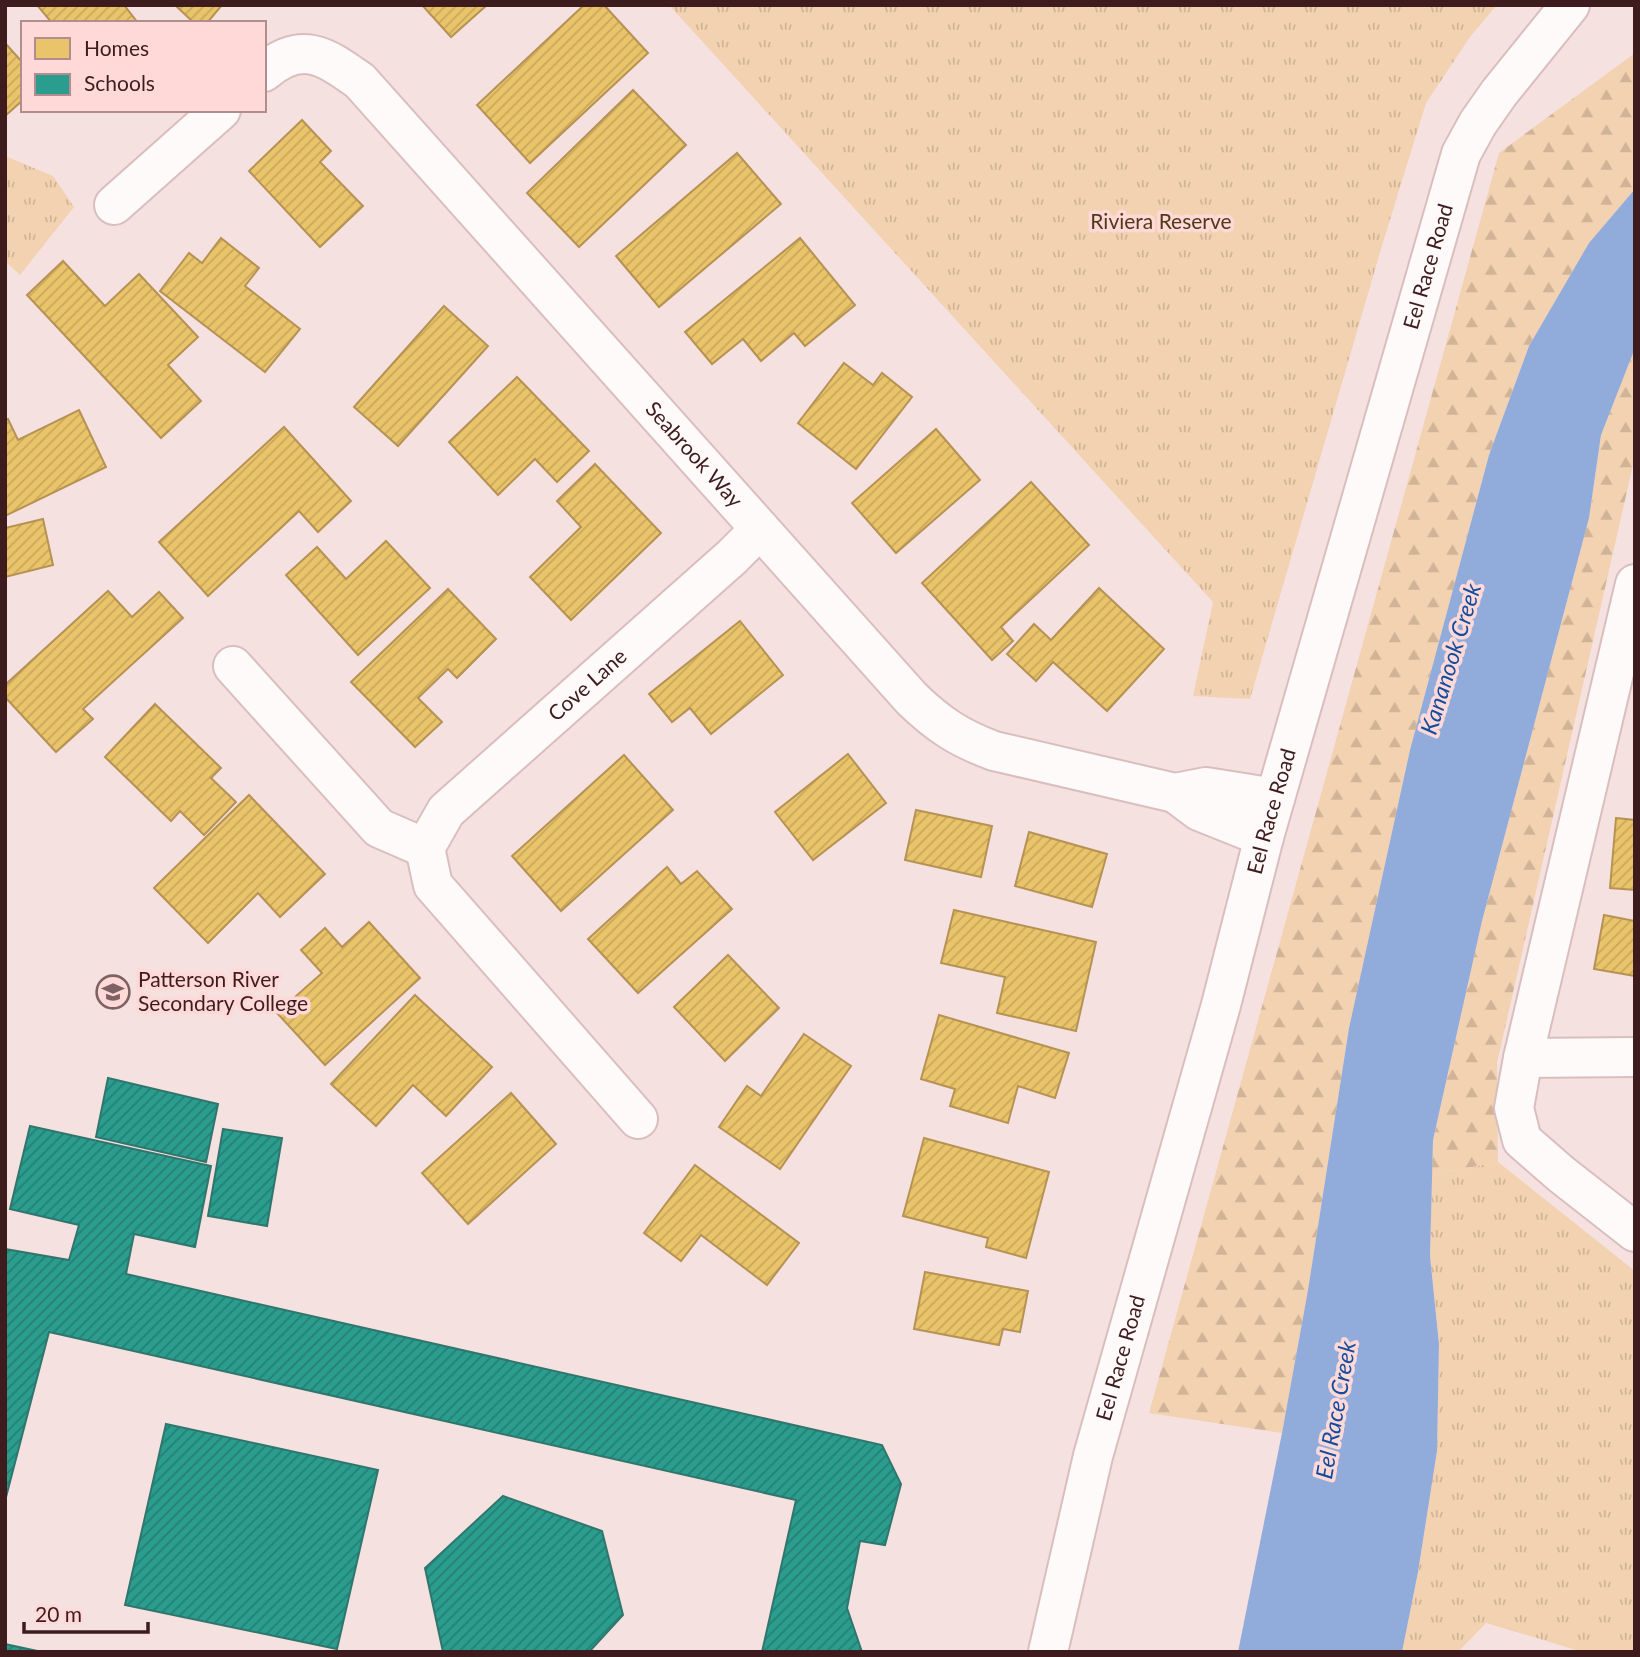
<svg xmlns="http://www.w3.org/2000/svg" width="1640" height="1657" font-family="Lato,sans-serif">
  <style>
    .forest { fill: url(#forest-firs) }
    .park { fill: url(#park-tufts) }
    .water { fill: #91abdb }
    .homes { fill: url(#homes-hatch); stroke: #b69253; stroke-width: 2 }
    .schools { fill: url(#schools-hatch); stroke: #30766d; stroke-width: 2 }
    .lines { fill: none; stroke-linecap: round; stroke-linejoin: round }
    .minor-casing { stroke: #d9bebe; stroke-width: 42 }
    .minor { stroke: #fefafa; stroke-width: 38 }
    .labels { text-anchor: middle; stroke-width: 7; stroke-linejoin: round; paint-order: stroke }
    .park-label { font-size: 21px; fill: #4f3a18; stroke: #ffd8d8 }
    .street-label { font-size: 21px; fill: #3e1c1d; stroke: #ffd8d8 }
    .poi-label { font-size: 21px; fill: #3e1c1d; stroke: #ffd8d8; text-anchor: start }
    .water-label { font-size: 23px; font-style: italic; fill: #114c9d; stroke: #ffd8d8 }
  </style>
  <defs>
    <pattern id="forest-firs" width="22" height="20" patternUnits="userSpaceOnUse" patternTransform="scale(1.75)"><rect width="22" height="20" fill="#f2d2b0"/><path d="M5 1l3.5 6h-7zM16 11l3.5 6h-7z" fill="#d1b497"/></pattern>
    <pattern id="park-tufts" width="24" height="20" patternUnits="userSpaceOnUse" patternTransform="scale(1.75)"><rect width="24" height="20" fill="#f2d2b0"/><path d="M3 7l-1-3M5 7V3M7 7l1-3M15 17l-1-3M17 17v-4M19 17l1-3" fill="none" stroke="#d1b497"/></pattern>
    <pattern id="homes-hatch" width="6" height="6" patternUnits="userSpaceOnUse" patternTransform="scale(1.75)"><rect width="6" height="6" fill="#e9c46a"/><path d="M-1 1l2-2M0 6l6-6M5 7l2-2" fill="none" stroke="#c9a85b"/></pattern>
    <pattern id="schools-hatch" width="6" height="6" patternUnits="userSpaceOnUse" patternTransform="scale(1.75)"><rect width="6" height="6" fill="#2a9d8f"/><path d="M-1 1l2-2M0 6l6-6M5 7l2-2" fill="none" stroke="#257f74"/></pattern>
  </defs>
  <rect width="100%" height="100%" fill="#f6e1e1"/>
  <g class="forest">
    <path d="M1635 53V189L1589 243 1529 346 1489 455 1410 750 1349 1028 1308 1290 1282 1433 1149 1413 1499 153Z"/>
    <path d="M1635 348V456L1497 1063 1498 1162 1432 1175 1433 1140 1482 921 1589 518 1601 435Z"/>
  </g>
  <g class="park">
    <path d="M669 5H1497L1470 37 1426 103 1381 249 1250 699 1193 696 1213 602Z"/>
    <path d="M5 156 53 176 74 207 20 275 5 261Z"/>
    <path d="M1498 1162 1635 1271V1652H1583L1486 1623 1458 1652H1402L1418 1572 1437 1451 1439 1344 1430 1256 1432 1175Z"/>
  </g>
  <path class="water" d="M1635 189V348L1601 435 1589 518 1482 921 1433 1140 1430 1256 1439 1344 1437 1451 1418 1572 1402 1652H1238L1282 1433 1308 1290 1349 1028 1410 750 1489 455 1529 346 1589 243Z"/>
  <g class="homes">
    <path d="M37 5H124L138 23H52Z"/>
    <path d="M175 5H222L207 23H194Z"/>
    <path d="M422 5H487L451 37Z"/>
    <path d="M584 5H604L648 53 530 163 477 105Z"/>
    <path d="M5 43 23 63V100L5 116Z"/>
    <path d="M633 90 686 145 579 247 527 193Z"/>
    <path d="M302 120 331 151 320 162 363 206 320 247 249 171Z"/>
    <path d="M737 153 781 204 659 307 616 256Z"/>
    <path d="M221 238 259 268 245 286 300 329 265 372 160 291 189 253 202 263Z"/>
    <path d="M800 238 855 305 805 346 794 333 761 361 743 339 712 364 685 332Z"/>
    <path d="M63 261 105 306 139 274 198 337 168 365 201 401 161 438 27 295Z"/>
    <path d="M444 306 488 346 398 446 354 407Z"/>
    <path d="M844 363 873 385 882 373 912 397 856 469 798 423Z"/>
    <path d="M517 377 589 451 557 482 535 459 498 495 449 442Z"/>
    <path d="M79 410 106 467 5 516V420L8 419 18 440Z"/>
    <path d="M284 427 351 501 318 532 299 511 208 596 159 542Z"/>
    <path d="M936 429 980 480 896 553 852 503Z"/>
    <path d="M595 464 661 533 571 620 530 577 581 527 557 501Z"/>
    <path d="M1031 482 1089 545 1001 627 1013 641 992 660 922 583Z"/>
    <path d="M43 519 53 565 5 577V528Z"/>
    <path d="M386 541 430 588 358 655 286 575 317 547 346 579Z"/>
    <path d="M1099 588 1164 649 1107 711 1053 662 1036 681 1007 654 1034 624 1051 640Z"/>
    <path d="M448 589 496 639 457 678 448 669 418 698 442 722 415 747 351 682Z"/>
    <path d="M108 591 132 617 159 592 183 618 83 709 93 719 56 752 5 697V685Z"/>
    <path d="M740 621 783 675 711 734 690 708 672 722 649 694Z"/>
    <path d="M155 704 221 768 211 778 236 802 204 835 180 811 171 821 105 757Z"/>
    <path d="M848 754 886 803 813 860 775 812Z"/>
    <path d="M624 755 673 810 561 911 512 856Z"/>
    <path d="M249 795 325 874 280 917 258 893 208 943 154 888Z"/>
    <path d="M916 810 992 826 981 877 905 860Z"/>
    <path d="M1616 818 1635 820V890L1610 888Z"/>
    <path d="M1029 832 1107 854 1092 907 1015 886Z"/>
    <path d="M667 867 681 884 697 871 732 909 638 993 588 939Z"/>
    <path d="M954 910 1096 942 1076 1031 997 1013 1005 977 941 963Z"/>
    <path d="M1604 915 1635 921V976L1594 969Z"/>
    <path d="M369 922 420 978 325 1065 277 1013 322 973 301 950 325 928 342 947Z"/>
    <path d="M728 955 779 1008 725 1061 674 1007Z"/>
    <path d="M415 995 492 1067 446 1116 413 1085 376 1126 331 1084Z"/>
    <path d="M939 1015 1069 1053 1055 1098 1018 1086 1008 1123 950 1106 955 1089 921 1079Z"/>
    <path d="M804 1034 851 1066 780 1169 719 1127 747 1086 761 1096Z"/>
    <path d="M511 1093 556 1144 468 1224 422 1173Z"/>
    <path d="M924 1138 1049 1172 1026 1258 986 1247 988 1238 903 1216Z"/>
    <path d="M695 1165 799 1243 767 1285 701 1235 681 1261 644 1233Z"/>
    <path d="M925 1272 1028 1291 1020 1332 1003 1329 999 1345 914 1329Z"/>
  </g>
  <g class="schools">
    <path d="M108 1078 218 1104 206 1162 96 1137Z"/>
    <path d="M30 1126 211 1166 195 1247 134 1234 126 1274 882 1445 901 1484 885 1545 860 1541 847 1608 862 1652H762L796 1500 49 1332 5 1501V1249L69 1260 79 1225 10 1209Z"/>
    <path d="M223 1129 282 1138 267 1226 208 1216Z"/>
    <path d="M166 1424 378 1470 337 1649 125 1605Z"/>
    <path d="M503 1496 602 1531 623 1615 589 1652H443L425 1568Z"/>
    <path d="M5 1644 42 1652H5Z"/>
  </g>
  <g class="lines">
    <defs>
      <g id="minor">
        <path id="s1" d="M264 72C302 39 326 57 360 81L912 699C939 725 959 738 994 751L1175 793 1206 787 1275 798"/>
        <path d="M114 205 221 110"/>
        <path d="M1635 584 1523 1058 1514 1108 1522 1140 1561 1174 1635 1232"/>
        <path d="M233 666 379 828 425 848"/>
        <path d="M1175 793 1199 811 1264 837"/>
        <path d="M1523 1058 1635 1057"/>
        <path id="s2" d="M638 1119 433 885 425 848 446 811 732 557 760 529"/>
        <path id="s3" d="M1048 1652 1093 1456 1221 1005 1264 837 1461 154 1478 123 1499 93 1570 5"/>
      </g>
    </defs>
    <use href="#minor" class="minor-casing"/>
    <use href="#minor" class="minor"/>
  </g>
  <defs>
    <symbol id="school-ring" viewBox="-11 -11 22 22"><circle r="9.5" fill="#ffd8d8" stroke="#7e6162" stroke-width="1.5"/><path d="M0-5L7-2L0 1L-7-2ZM-4 1L0 2.5L4 1V4Q0 6-4 4Z" fill="#7e6162"/></symbol>
  </defs>
  <g fill-rule="evenodd">
    <use href="#school-ring" x="94" y="973" width="38" height="38"/>
  </g>
  <g class="labels">
    <g class="park-label">
      <text x="1161" y="229">Riviera Reserve</text>
    </g>
    <g class="street-label">
      <text dy="7" stroke="none"><textPath href="#s3" startOffset="1437">Eel Race Road</textPath></text>
      <text dy="7" stroke="none"><textPath href="#s1" startOffset="609">Seabrook Way</textPath></text>
      <text dy="7" stroke="none"><textPath href="#s2" startOffset="581">Cove Lane</textPath></text>
      <text dy="7" stroke="none"><textPath href="#s3" startOffset="870">Eel Race Road</textPath></text>
      <text dy="7" stroke="none"><textPath href="#s3" startOffset="303">Eel Race Road</textPath></text>
    </g>
    <g class="poi-label">
      <text x="138" y="987">Patterson River<tspan x="138" dy="24">Secondary College</tspan></text>
    </g>
    <g class="water-label">
      <text transform="translate(1451 659) rotate(-73)" y="8">Kananook Creek</text>
      <text transform="translate(1336 1410) rotate(-80)" y="8">Eel Race Creek</text>
    </g>
  </g>
  <rect width="1640" height="1657" fill="none" stroke="#3e1c1d" stroke-width="14"/>
  <rect x="21" y="21" width="245" height="91" fill="#ffd8d8" stroke="#b28d8d" stroke-width="2"/>
  <rect x="35" y="38" width="35" height="21" fill="#e9c46a" stroke="#b28d8d" stroke-width="2"/>
  <text x="84" y="56" font-size="21" fill="#3e1c1d">Homes</text>
  <rect x="35" y="74" width="35" height="21" fill="#2a9d8f" stroke="#b28d8d" stroke-width="2"/>
  <text x="84" y="91" font-size="21" fill="#3e1c1d">Schools</text>
  <path d="M24 1622v10h124v-10" fill="none" stroke="#3e1c1d" stroke-width="3.5"/>
  <text x="35" y="1622" font-size="21" fill="#3e1c1d" stroke="#ffd8d8" stroke-width="5" paint-order="stroke">20 m</text>
</svg>
